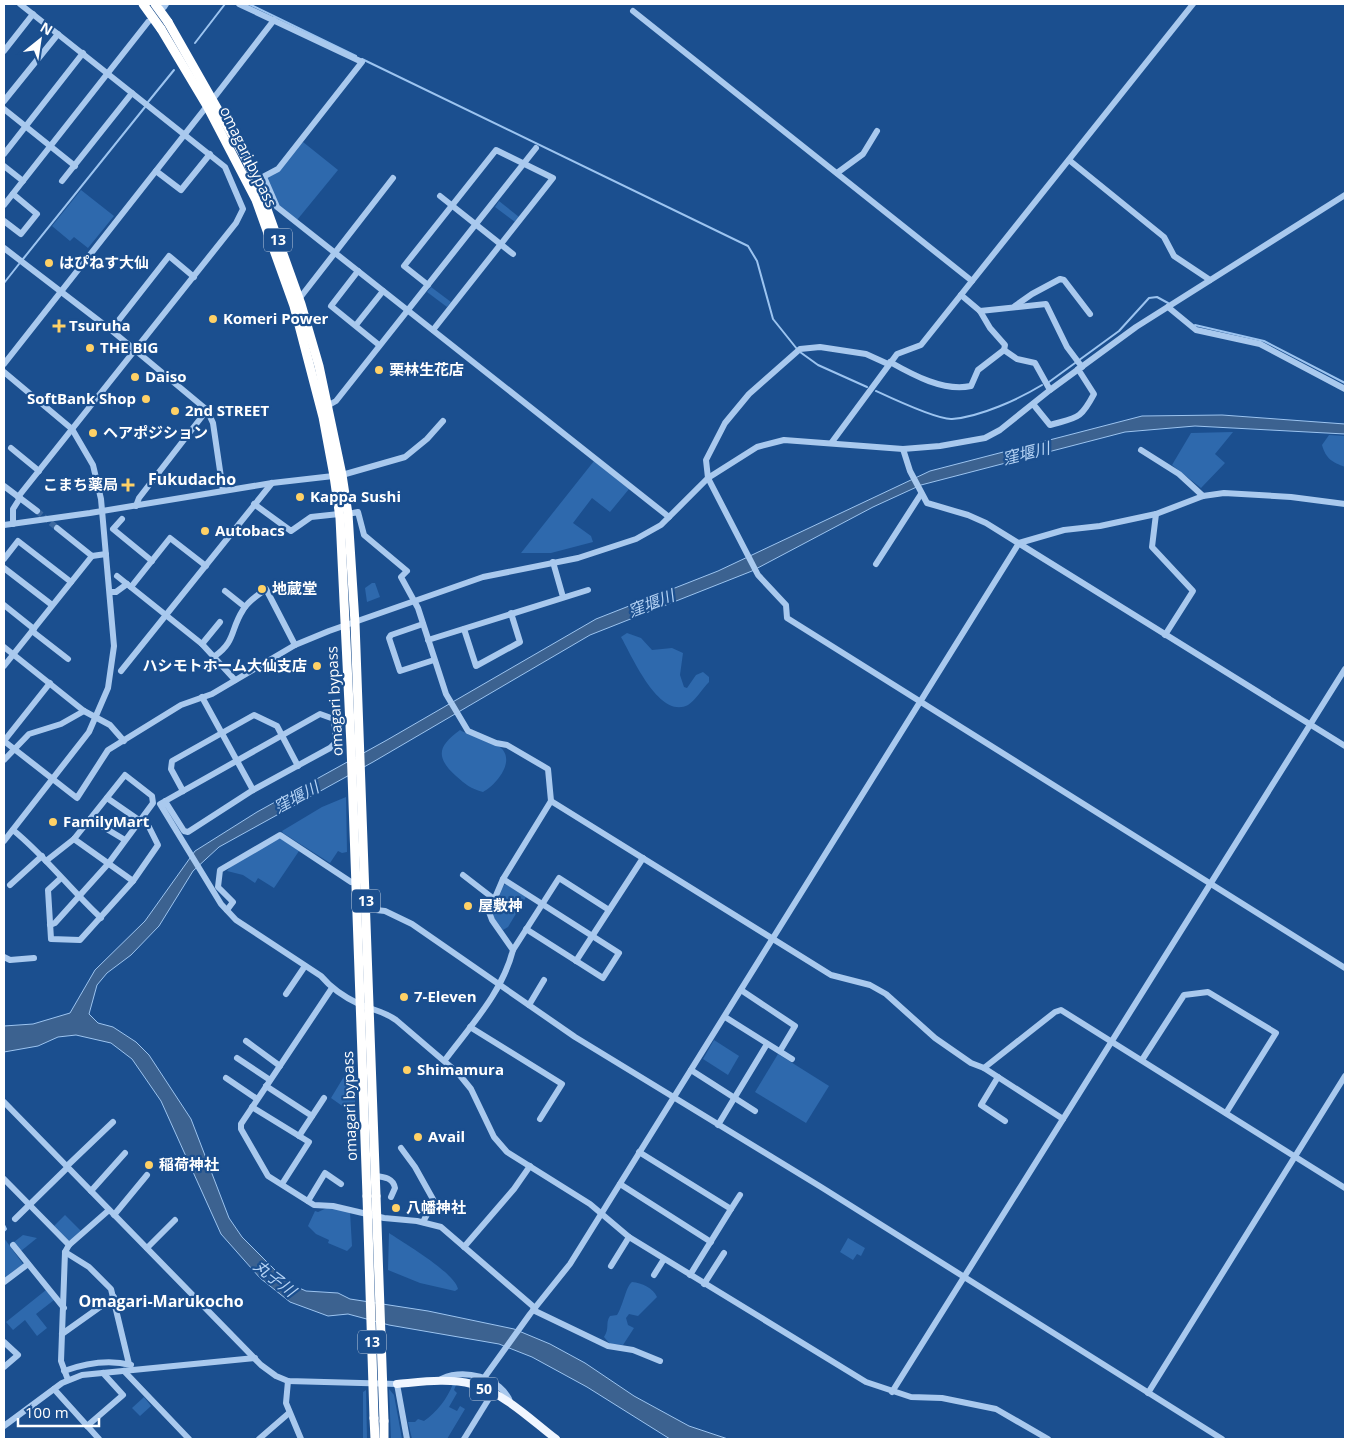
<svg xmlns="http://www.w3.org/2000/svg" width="1349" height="1443" font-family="'Open Sans','Noto Sans JP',sans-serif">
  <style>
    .green { fill: #2e69ad }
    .water { fill: #3c6290; stroke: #9cc4f0 }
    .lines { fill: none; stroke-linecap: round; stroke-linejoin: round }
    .stream { stroke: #9cc4f0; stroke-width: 2 }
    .minor-tunnel { stroke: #3d69a0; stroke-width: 6; stroke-dasharray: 6 3; stroke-linecap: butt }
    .minor { stroke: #a9c9ee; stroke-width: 6 }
    .major { stroke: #f0f6ff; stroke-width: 8 }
    .highway { stroke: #fff; stroke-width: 9 }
    .highway-bridge { stroke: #fff; stroke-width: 9 }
    .poi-dot { fill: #ffd166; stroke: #1b4f8f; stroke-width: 2 }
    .labels { text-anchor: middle; stroke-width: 4.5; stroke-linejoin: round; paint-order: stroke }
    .shield { fill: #1b4f8f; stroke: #bbcadd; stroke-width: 1 }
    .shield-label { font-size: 14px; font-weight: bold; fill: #fff }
    .street-label { font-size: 15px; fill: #fff; stroke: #1b4f8f }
    .poi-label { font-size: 15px; font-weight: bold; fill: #fff; stroke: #1b4f8f; text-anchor: start }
    .water-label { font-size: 16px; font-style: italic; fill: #b5d3f5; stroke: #1b4f8f }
    .neighbourhood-label { font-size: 16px; font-weight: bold; fill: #fff; stroke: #1b4f8f }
  </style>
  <rect width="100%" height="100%" fill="#1b4f8f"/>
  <g class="green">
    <path d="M303 142 338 170 297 220 279 206 266 178Z"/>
    <path d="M81 190 114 216 88 248 74 237 70 241 52 226Z"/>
    <path d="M499 201 519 217 515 222 495 207Z"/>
    <path d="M431 287 451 302 447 307 427 292Z"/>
    <path d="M1233 432 1215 454 1225 463 1201 488 1172 465 1191 433Z"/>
    <path d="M1329 435 1345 436V467C1332 462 1326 459 1322 445Z"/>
    <path d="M594 461 629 489 610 512 592 498 573 523 591 536 593 542 551 553H521Z"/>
    <path d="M372 583H375L380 597 367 602 365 588Z"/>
    <path d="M627 633 641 638 652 650 672 648 683 653 680 675 684 687 687 688 696 675 703 672 709 677V682C703 688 695 701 688 705 659 720 632 656 621 637Z"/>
    <path d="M460 730C470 736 494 743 500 747 517 761 495 786 483 792 471 789 465 784 456 776 435 757 438 746 460 730Z"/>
    <path d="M346 797 347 852 342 853 338 851 330 863 283 833 282 831 322 807Z"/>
    <path d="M279 837 299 851 274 888 258 878 255 883 243 875 227 871 232 865Z"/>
    <path d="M506 884 526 897 508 927 503 930 491 914 504 885Z"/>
    <path d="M714 1040 739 1056 728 1075 703 1059Z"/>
    <path d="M778 1054 829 1086 806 1123 755 1092Z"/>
    <path d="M351 1065 355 1067V1115L331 1098Z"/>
    <path d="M329 1207 350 1212 352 1246 347 1251 328 1243 329 1240 316 1234 308 1226 315 1211 318 1212Z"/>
    <path d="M65 1215 82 1232 69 1242 54 1226Z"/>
    <path d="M389 1233C404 1243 455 1273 458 1289L455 1291 420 1283 388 1270Z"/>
    <path d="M23 1235 37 1238 21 1251 14 1242Z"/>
    <path d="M4 1238 23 1264 4 1279Z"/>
    <path d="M848 1238 865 1248 861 1256 857 1254 853 1260 840 1252Z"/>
    <path d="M632 1282C642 1283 653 1288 657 1297L638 1316 629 1314 626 1318 628 1325 634 1328 623 1345 610 1344 604 1337C610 1328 605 1323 610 1316L617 1315C623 1306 626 1286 632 1282Z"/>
    <path d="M46 1290 54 1300 36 1314 47 1328 37 1336 25 1320 13 1330 6 1322Z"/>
    <path d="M453 1384 456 1385 454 1390 457 1393 449 1407 457 1411 460 1406 465 1409 447 1439H412L408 1422H415L418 1419 424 1421C437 1412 447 1399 453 1384Z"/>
    <path d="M389 1389 394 1395 402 1439H391Z"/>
    <path d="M366 1390 367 1439H363V1392Z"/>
    <path d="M144 1397 151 1406 140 1416 132 1408Z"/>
  </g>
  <path class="water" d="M1222 415 1345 424V434L1195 426 1125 432 921 485 873 507 752 571 590 635 373 762 219 847 193 871 159 926 131 955 107 973 97 985 89 1014 98 1023 113 1027 136 1042 149 1055 191 1119 229 1218 242 1237 288 1283 306 1291 338 1293 350 1299 428 1311 514 1329 550 1344 585 1363 634 1396 689 1426 728 1439H670L587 1387 532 1357 499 1344 389 1325 348 1314 328 1316 290 1302 260 1278 221 1234 161 1101 132 1059 111 1043 76 1035 58 1037 38 1046 4 1052V1026L33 1024 70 1013 95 970 145 921 195 851 257 812 387 740 596 619 718 571 930 471 1142 416Z"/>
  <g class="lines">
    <g class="stream">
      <path d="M249 4 356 56"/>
      <path d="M195 43 225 4"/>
      <path d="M362 59 748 246 757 261 773 319 797 349"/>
      <path d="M148 102 174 70"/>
      <path d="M23 259 145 107"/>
      <path d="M4 283 19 264"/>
      <path d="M1195 325 1264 341 1345 383"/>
      <path d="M800 352 818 365 867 387"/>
      <path d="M1049 382 1119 331 1149 298 1157 297 1168 303"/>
      <path d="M876 391C891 398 938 420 952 419 980 417 1019 399 1042 385"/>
      <path d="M4 1225 6 1229 4 1231"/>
    </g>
    <path class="minor-tunnel" d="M37 511 57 528"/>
    <g class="minor">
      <path d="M239 4 362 62 278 169 255 181"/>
      <path d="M164 7 166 4"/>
      <path d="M633 11 972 281"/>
      <path d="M4 51 33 14"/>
      <path d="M213 99 274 20"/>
      <path d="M4 101 58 34"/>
      <path d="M4 109 75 166"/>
      <path d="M4 154 83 53"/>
      <path d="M1069 160 1164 237 1174 256 1210 280"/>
      <path d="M4 166 23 181"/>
      <path d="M156 171 181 190 210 154"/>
      <path d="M837 173 863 154 877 131"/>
      <path d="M264 177 277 207 669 517"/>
      <path d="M62 181 132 93"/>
      <path d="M440 196 513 254"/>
      <path d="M4 205 148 22"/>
      <path d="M4 221 21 234 37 214 13 194"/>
      <path d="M4 248 111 330 207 410 213 423 223 491"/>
      <path d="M358 271 331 306 379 345"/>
      <path d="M428 285 404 266 496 150 553 178 433 330"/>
      <path d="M299 299 393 178"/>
      <path d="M1015 306 1032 294 1060 279 1064 280 1090 314"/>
      <path d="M1168 307 1196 330 1260 344 1345 389"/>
      <path d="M980 311 1046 304 1067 347 1082 367"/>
      <path d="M356 325 383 291"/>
      <path d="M111 330 169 256 194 277"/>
      <path d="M1004 350 1017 359 1035 363 1050 390"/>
      <path d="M890 362C913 375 944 392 971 386L978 370 1004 350 1005 345 990 328 980 311 961 295"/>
      <path d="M4 364 207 106"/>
      <path d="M888 364 866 354 820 347 800 349 749 394 725 423 706 460 708 478 758 575 786 605 787 618 1345 968"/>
      <path d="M4 372 72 429 93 465 101 499 114 646 108 688 89 732 4 841"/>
      <path d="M1033 404 1050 425C1078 417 1080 420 1094 394L1078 369"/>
      <path d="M329 405 336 401 536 148"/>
      <path d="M832 442 897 354 921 345 1193 4"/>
      <path d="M11 448 39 471"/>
      <path d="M903 449 910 471 927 503 968 515 986 523 1345 746"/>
      <path d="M1141 450 1179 474 1203 496"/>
      <path d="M4 486 37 511"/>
      <path d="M18 497 236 223 243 209 225 167 20 4"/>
      <path d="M254 504 291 531 311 517 339 514"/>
      <path d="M136 506 139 498 207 410"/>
      <path d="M348 514 358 512 364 535 407 571 401 577 418 608 446 694 468 731 496 743 507 745 548 769 551 801 503 879 489 912 492 920 513 950C502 993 471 1025 445 1060"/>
      <path d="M1156 514 1152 547 1193 591 1165 635"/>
      <path d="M122 519 113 529 152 561"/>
      <path d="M13 524V509L20 498"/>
      <path d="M4 525 90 513 272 483 342 475 405 457 427 439 443 421"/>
      <path d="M57 528 92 556 106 554"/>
      <path d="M4 559 18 541 71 582"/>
      <path d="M553 562 563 597"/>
      <path d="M876 564 921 494"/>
      <path d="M4 568 52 605"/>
      <path d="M117 576 202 644 235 680"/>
      <path d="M131 587 170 538 206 566"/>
      <path d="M225 591 245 607"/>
      <path d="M110 592H116L127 584"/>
      <path d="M4 605 34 629"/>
      <path d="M423 624 391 635 389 638 400 671 434 660"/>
      <path d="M464 629 476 666 520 642 511 613"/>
      <path d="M32 631 68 659"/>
      <path d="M428 640 588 590"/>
      <path d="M202 644 220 622"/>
      <path d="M4 647 84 711 110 725 124 741"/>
      <path d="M215 656C236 641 230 630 243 610 248 601 258 595 266 589L295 645"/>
      <path d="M4 666 92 556"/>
      <path d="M121 671 272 483"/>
      <path d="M202 697 253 790"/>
      <path d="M4 741 77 798 108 750 181 705 212 694 295 645 329 631 483 577 578 558 636 539 661 525 708 478 757 447 784 440 903 449 940 446 985 438 1000 430 1050 390 1136 327 1345 195"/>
      <path d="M4 741 50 683"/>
      <path d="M4 760 29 734 61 724 84 711"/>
      <path d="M183 791 171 769 172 761 254 715 277 726 298 766"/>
      <path d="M165 801 184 831 188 832 253 790 330 748 336 742 334 719 320 714 160 804 221 904 236 920 321 976C332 989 344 997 359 1004 372 1010 384 1011 396 1020L458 1073 471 1089 494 1137 507 1152 590 1204 629 1237 866 1382 911 1397 942 1398 996 1409 1048 1439"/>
      <path d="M551 801 831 975 870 985 886 994 935 1038 971 1063 984 1068 1063 1119"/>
      <path d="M90 819 125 840"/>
      <path d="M13 830C45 856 70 889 101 918"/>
      <path d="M74 839 133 881"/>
      <path d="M46 861 74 839 125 775 152 796 153 803 108 864 55 923 50 925"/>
      <path d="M463 875 494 899"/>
      <path d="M61 878 48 890 51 939 80 940 133 881 158 845 149 827 107 798"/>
      <path d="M503 879 619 953 603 978 526 929"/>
      <path d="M10 885 42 856"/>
      <path d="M367 909 385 911 412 924 575 1037 821 1187 1222 1439"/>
      <path d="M227 910 233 902 218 887 220 870 280 835 351 882"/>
      <path d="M513 950 559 878 609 910"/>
      <path d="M4 957 10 960 34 958"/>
      <path d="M576 961 643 858"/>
      <path d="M332 988 241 1124V1129L268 1176 314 1205 333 1206 384 1218 417 1221 441 1227 535 1308"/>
      <path d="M741 990 795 1026 780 1051"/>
      <path d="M286 994 305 966"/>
      <path d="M529 1005 544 980"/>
      <path d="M725 1017 792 1059"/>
      <path d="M470 1027 562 1084 540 1119"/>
      <path d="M246 1041 280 1066"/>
      <path d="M237 1058 270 1080"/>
      <path d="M1142 1060 1184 995 1208 992 1276 1033 1226 1113"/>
      <path d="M984 1068 1055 1012 1061 1010 1345 1188"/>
      <path d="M691 1070 755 1111"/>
      <path d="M998 1077 981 1105 1005 1121"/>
      <path d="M226 1078 257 1099"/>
      <path d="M266 1086 312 1116"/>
      <path d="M4 1102 261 1365 276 1376 288 1381 397 1384 407 1439"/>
      <path d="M252 1107 309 1142 282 1184"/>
      <path d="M718 1125 767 1044"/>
      <path d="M299 1136 324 1098"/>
      <path d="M401 1148 415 1167 434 1201 423 1222"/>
      <path d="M639 1152 731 1209 690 1275"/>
      <path d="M67 1166 113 1122"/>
      <path d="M375 1176C385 1177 393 1178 395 1188L391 1197"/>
      <path d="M4 1179 69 1245"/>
      <path d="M620 1184 711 1242"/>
      <path d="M91 1191 125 1153"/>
      <path d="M308 1201 325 1173 341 1184"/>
      <path d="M731 1209 740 1195"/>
      <path d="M114 1215 147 1175"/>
      <path d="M15 1219 68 1167"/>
      <path d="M13 1245 64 1308"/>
      <path d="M464 1247 514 1189 530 1166"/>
      <path d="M147 1248 175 1220"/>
      <path d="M65 1252 89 1267 111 1289 129 1364"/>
      <path d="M611 1266 629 1237"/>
      <path d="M654 1275 664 1259"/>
      <path d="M4 1282 28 1264"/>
      <path d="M704 1284 724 1253"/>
      <path d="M533 1310 608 1346 633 1350 660 1361"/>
      <path d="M62 1334 114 1297"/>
      <path d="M4 1342 18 1355 4 1367"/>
      <path d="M64 1371C86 1363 108 1359 131 1365"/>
      <path d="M124 1371 189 1439"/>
      <path d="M484 1378 530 1314 570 1264 1019 543 1064 530 1100 526 1156 514 1203 496 1224 493 1291 497 1345 504"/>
      <path d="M68 1380 61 1361 65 1252 69 1245 109 1210"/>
      <path d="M288 1381 286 1403 301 1439"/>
      <path d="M438 1381C460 1366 503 1377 511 1404"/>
      <path d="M54 1389 99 1439"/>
      <path d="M892 1392 1345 669"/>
      <path d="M1148 1393 1345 1076"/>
      <path d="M4 1426 62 1383 82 1375 255 1358"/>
      <path d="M87 1426 123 1395 103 1373"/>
      <path d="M259 1439 289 1413"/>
      <path d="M464 1439 493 1392"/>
    </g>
    <path class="major" d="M397 1384C421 1382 448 1378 472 1384 504 1393 530 1419 556 1439"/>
    <g class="highway">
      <path d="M168 22 246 159 263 198 301 304 319 366 342 475 348 514 355 623 376 1196"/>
      <path d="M161 29 207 106 256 200 294 306 323 417 334 476 340 518 351 746 367 1196"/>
      <path d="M374 1418 375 1439"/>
      <path d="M384 1421V1439"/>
    </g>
    <g class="highway-bridge">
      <path d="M143 4 161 29"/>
      <path d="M155 4 168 22"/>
      <path d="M367 1196 374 1418"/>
      <path d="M376 1196 384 1421"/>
    </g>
  </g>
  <g class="poi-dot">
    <circle cx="49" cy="263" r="5"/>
    <circle cx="213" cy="319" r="5"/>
    <path d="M56.5 318.5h5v5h5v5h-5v5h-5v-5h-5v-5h5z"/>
    <circle cx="90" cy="348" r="5"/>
    <circle cx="379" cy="370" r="5"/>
    <circle cx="135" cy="377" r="5"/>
    <circle cx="146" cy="399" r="5"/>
    <circle cx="175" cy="411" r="5"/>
    <circle cx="93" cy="433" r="5"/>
    <path d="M125.5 477.5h5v5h5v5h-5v5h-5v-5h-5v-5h5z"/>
    <circle cx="300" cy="497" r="5"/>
    <circle cx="205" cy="531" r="5"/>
    <circle cx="262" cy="589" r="5"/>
    <circle cx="317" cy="666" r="5"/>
    <circle cx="53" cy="822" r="5"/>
    <circle cx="468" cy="906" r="5"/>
    <circle cx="404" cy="997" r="5"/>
    <circle cx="407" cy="1070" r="5"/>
    <circle cx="418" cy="1137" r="5"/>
    <circle cx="149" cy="1165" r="5"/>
    <circle cx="396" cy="1208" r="5"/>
  </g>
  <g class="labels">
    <g class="shield">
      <rect x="264" y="228.5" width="28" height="23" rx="4"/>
      <rect x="352" y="889.5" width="28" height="23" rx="4"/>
      <rect x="358" y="1330.5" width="28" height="23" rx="4"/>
      <rect x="470" y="1377.5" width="28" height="23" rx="4"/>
    </g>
    <g class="shield-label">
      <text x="278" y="245">13</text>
      <text x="366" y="906">13</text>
      <text x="372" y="1347">13</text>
      <text x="484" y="1394">50</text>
    </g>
    <g class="street-label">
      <text transform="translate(248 157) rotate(64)" y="5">omagari bypass</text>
      <text transform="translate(335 701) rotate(-93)" y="5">omagari bypass</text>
      <text transform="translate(350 1106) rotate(-92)" y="5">omagari bypass</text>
    </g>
    <g class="poi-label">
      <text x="59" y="268">はぴねす大仙</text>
      <text x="223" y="324">Komeri Power</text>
      <text x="69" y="331">Tsuruha</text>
      <text x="100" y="353">THE BIG</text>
      <text x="389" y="375">栗林生花店</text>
      <text x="145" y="382">Daiso</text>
      <text x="136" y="404" text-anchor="end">SoftBank Shop</text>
      <text x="185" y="416">2nd STREET</text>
      <text x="103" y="438">ヘアポジション</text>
      <text x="118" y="490" text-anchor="end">こまち薬局</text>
      <text x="310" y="502">Kappa Sushi</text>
      <text x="215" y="536">Autobacs</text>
      <text x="272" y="594">地蔵堂</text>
      <text x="307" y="671" text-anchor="end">ハシモトホーム大仙支店</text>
      <text x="63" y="827">FamilyMart</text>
      <text x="478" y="911">屋敷神</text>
      <text x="414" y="1002">7-Eleven</text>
      <text x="417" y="1075">Shimamura</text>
      <text x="428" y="1142">Avail</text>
      <text x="159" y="1170">稲荷神社</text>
      <text x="406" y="1213">八幡神社</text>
    </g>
    <g class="water-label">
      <text transform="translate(1026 453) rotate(-14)" y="6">窪堰川</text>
      <text transform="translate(651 603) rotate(-21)" y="6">窪堰川</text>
      <text transform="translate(296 797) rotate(-28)" y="6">窪堰川</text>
      <text transform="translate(275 1278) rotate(38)" y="6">丸子川</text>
    </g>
    <g class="neighbourhood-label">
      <text x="192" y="485">Fukudacho</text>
      <text x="161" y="1307">Omagari-Marukocho</text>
    </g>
  </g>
  <rect width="1349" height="1443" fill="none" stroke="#ffffff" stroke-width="10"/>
  <g transform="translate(40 40) rotate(30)" stroke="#1b4f8f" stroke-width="4" paint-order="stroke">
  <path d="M0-4L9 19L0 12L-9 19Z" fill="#ffffff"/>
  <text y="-8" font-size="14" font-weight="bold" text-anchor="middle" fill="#ffffff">N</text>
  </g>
  <path d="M18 1418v8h81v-8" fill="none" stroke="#ffffff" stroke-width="2.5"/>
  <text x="25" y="1418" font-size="15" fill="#ffffff" stroke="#1b4f8f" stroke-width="4" paint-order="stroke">100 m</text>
</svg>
